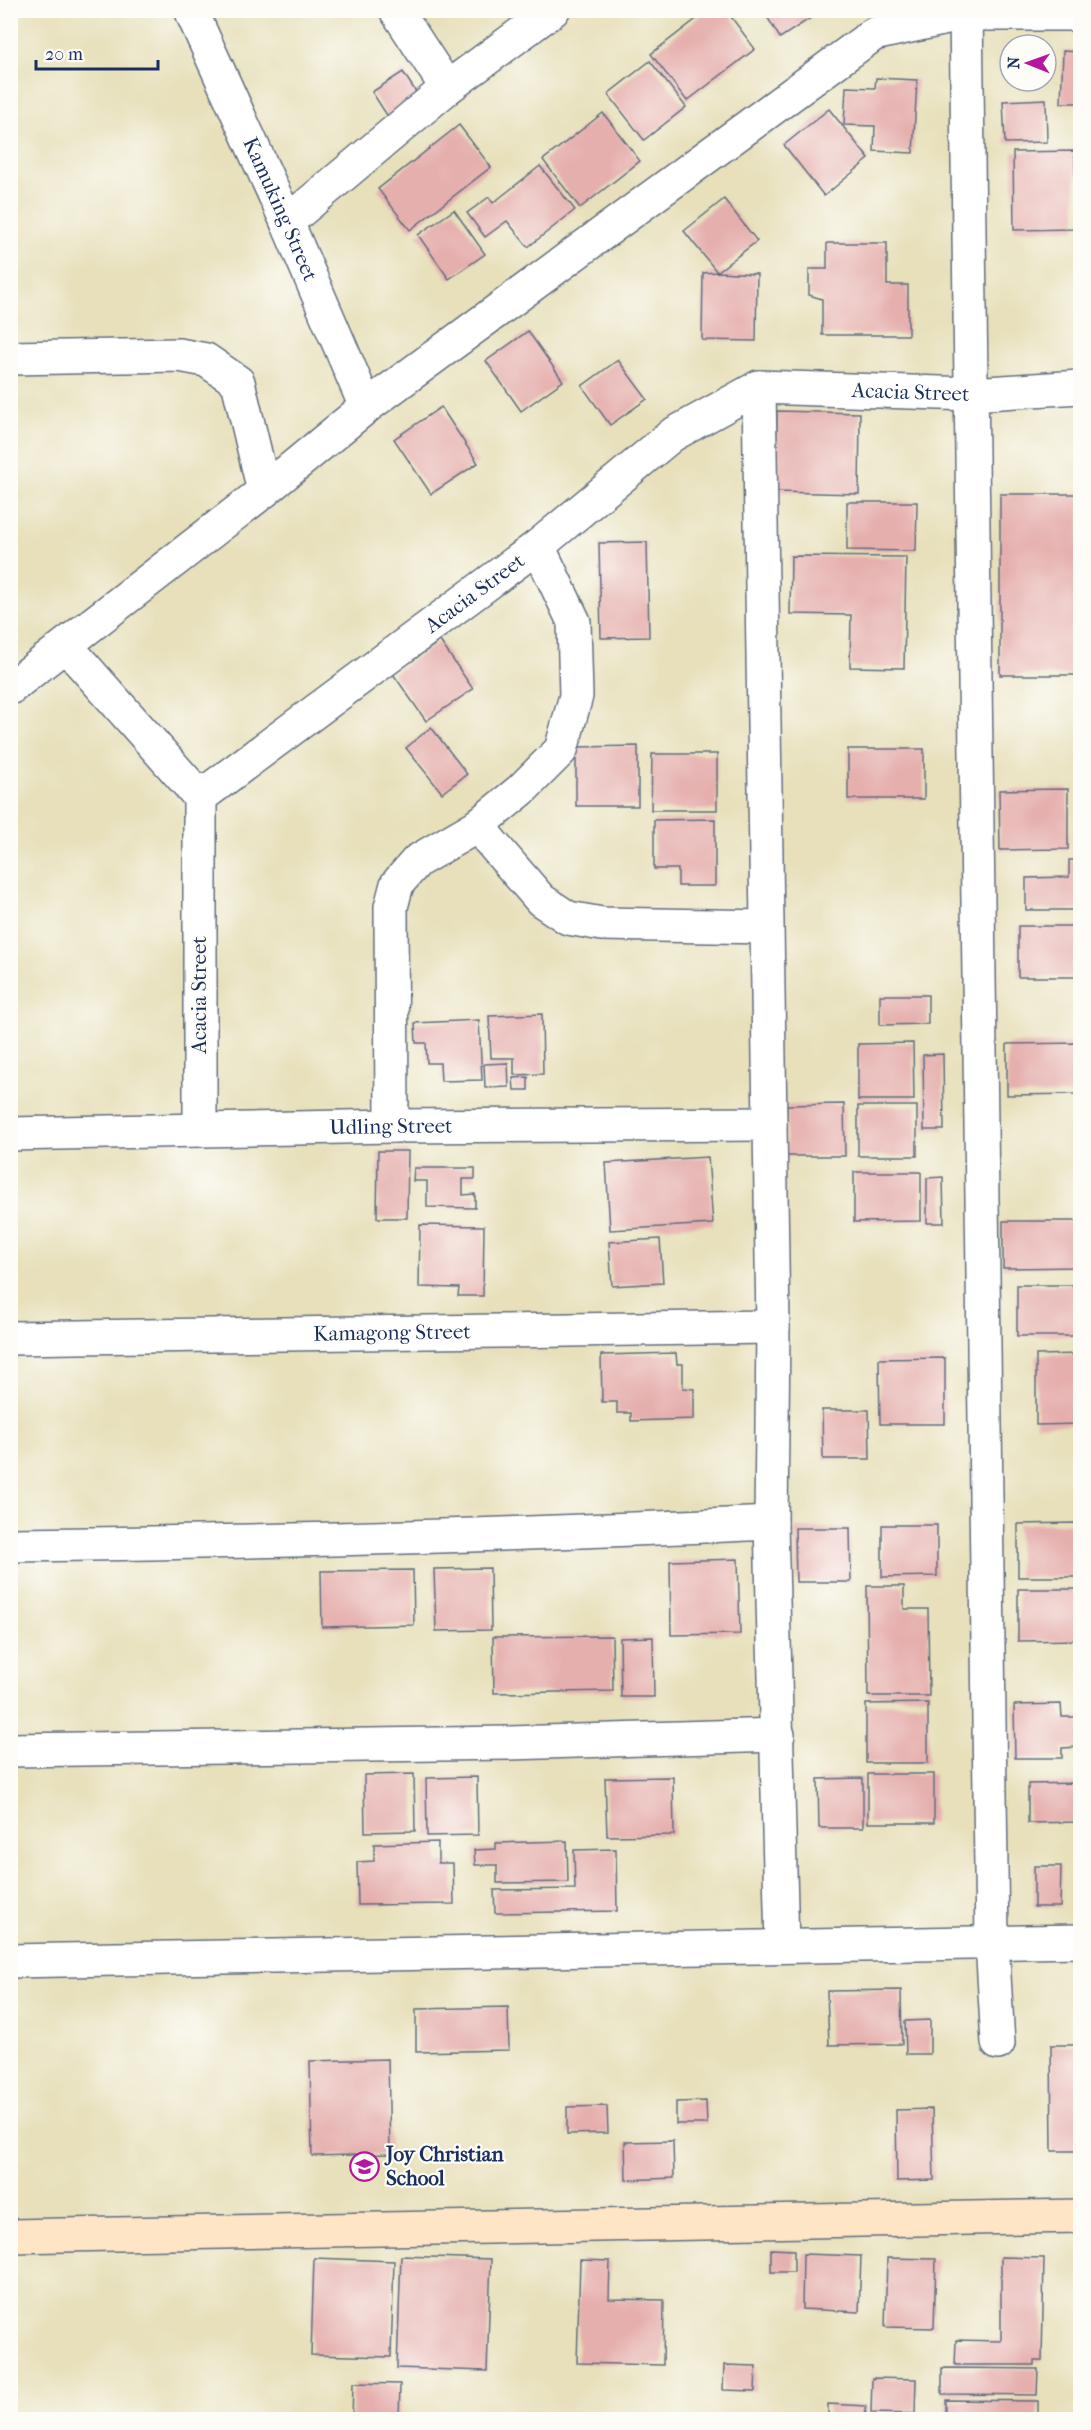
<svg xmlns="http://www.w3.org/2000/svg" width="1091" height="2430" font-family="'IM FELL French Canon',serif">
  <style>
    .building { fill: #e5afad }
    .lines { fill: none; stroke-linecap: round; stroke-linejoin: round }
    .street-casing { stroke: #626d7f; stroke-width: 36 }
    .secondary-casing { stroke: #626d7f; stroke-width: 36 }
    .street { stroke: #fff; stroke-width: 33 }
    .secondary { stroke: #fde5c5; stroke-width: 33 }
    .labels { text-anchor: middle; stroke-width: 4.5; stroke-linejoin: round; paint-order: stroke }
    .street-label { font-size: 21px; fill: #1b2f5e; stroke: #fdfcf7 }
    .poi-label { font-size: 21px; font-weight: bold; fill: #1b2f5e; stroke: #fdfcf7; text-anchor: start }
  </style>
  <rect width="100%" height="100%" fill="#fdfcf7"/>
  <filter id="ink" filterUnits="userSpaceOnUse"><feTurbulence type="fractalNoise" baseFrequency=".0167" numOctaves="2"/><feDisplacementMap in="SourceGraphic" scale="12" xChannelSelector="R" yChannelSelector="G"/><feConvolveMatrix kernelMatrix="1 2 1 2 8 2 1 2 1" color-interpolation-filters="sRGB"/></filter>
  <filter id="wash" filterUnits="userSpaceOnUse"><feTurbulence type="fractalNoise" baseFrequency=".008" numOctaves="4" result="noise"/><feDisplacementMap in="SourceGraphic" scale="24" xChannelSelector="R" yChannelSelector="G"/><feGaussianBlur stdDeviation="1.35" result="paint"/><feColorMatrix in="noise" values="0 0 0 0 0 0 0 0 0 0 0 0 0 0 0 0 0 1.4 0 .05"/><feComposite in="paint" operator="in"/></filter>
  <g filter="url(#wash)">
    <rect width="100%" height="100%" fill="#e7e0bb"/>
    <g id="blocks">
      <g class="building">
        <path d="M708 10H726L755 49 687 101 651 54Z"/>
        <path d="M763 10H823L780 38Z"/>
        <path d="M1063 51 1080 52V103H1061Z"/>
        <path d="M650 61 686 107 644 140 608 94Z"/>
        <path d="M403 72 423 103 392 123 372 92Z"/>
        <path d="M876 78 917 80 913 153 874 151 875 126 844 125 846 87 875 88Z"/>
        <path d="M1046 99 1047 142 1005 143 1003 101Z"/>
        <path d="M829 109 869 159 824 196 784 145Z"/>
        <path d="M603 113 640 161 580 208 543 160Z"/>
        <path d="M459 125 491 167 410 230 378 189Z"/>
        <path d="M1075 151 1076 229 1014 230 1013 152Z"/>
        <path d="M540 166 575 210 528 247 507 221 485 237 467 213 489 197 493 203Z"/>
        <path d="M724 199 757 241 717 272 684 231Z"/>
        <path d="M454 210 485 254 449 279 418 235Z"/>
        <path d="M827 243H887V285H908V335H822V299L809 295V269H827Z"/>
        <path d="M717 272 757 274 756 341 702 340 703 273Z"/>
        <path d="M528 331 563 381 521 411 486 361Z"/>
        <path d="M618 360 647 399 610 425 582 386Z"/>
        <path d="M441 407 478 463 431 494 394 439Z"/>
        <path d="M777 411 860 413 859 494 776 492Z"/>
        <path d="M1000 494H1080L1079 675H1000Z"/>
        <path d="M847 502H917L916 551 847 550Z"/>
        <path d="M647 542 649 637 601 638 599 543Z"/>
        <path d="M791 556 906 557 904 668 850 667 851 615 790 614Z"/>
        <path d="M440 641 473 689 426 721 393 674Z"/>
        <path d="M431 727 467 774 442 793 406 748Z"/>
        <path d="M638 746V806H576V747Z"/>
        <rect x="848" y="749" width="76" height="50"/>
        <path d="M652 754H717V810H651Z"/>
        <path d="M1068 789V849L1000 850 999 790Z"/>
        <path d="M715 819V886H678V869H654V820Z"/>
        <path d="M1069 860H1080V910H1026V878L1069 877Z"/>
        <rect x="1018" y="926" width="62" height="51"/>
        <path d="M880 995H928V1024L880 1025Z"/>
        <path d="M542 1014 543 1074 514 1075V1058H491L489 1016Z"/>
        <path d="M479 1020 482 1080 441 1081 440 1063H427L426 1043H416L415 1023Z"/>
        <path d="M913 1043 914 1100H858V1044Z"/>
        <path d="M1080 1043V1094L1007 1095V1044Z"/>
        <path d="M943 1054 944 1130H924L923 1055Z"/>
        <path d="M508 1063 509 1087 485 1088 484 1064Z"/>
        <path d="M528 1077V1090H514L513 1078Z"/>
        <path d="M844 1104 845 1156H786L787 1105Z"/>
        <rect x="858" y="1106" width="59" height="50"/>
        <path d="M378 1151H408L407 1218H377Z"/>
        <path d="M708 1157 713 1224 610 1230 606 1163Z"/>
        <path d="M414 1168H475V1179H463V1195L475 1194V1208L427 1207V1181H413Z"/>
        <path d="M854 1172H921V1221L854 1222Z"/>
        <path d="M943 1177 944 1223H927V1178Z"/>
        <path d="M1003 1221H1080V1267L1003 1268Z"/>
        <path d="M420 1225 484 1226 483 1296H458L459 1288 419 1287Z"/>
        <path d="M660 1239 663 1283 612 1286 609 1242Z"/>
        <rect x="1017" y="1285" width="63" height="51"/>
        <path d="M676 1353 677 1364H683V1388L694 1389V1419L631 1421V1413H617V1402H602L601 1355Z"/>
        <path d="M1080 1354V1424L1036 1425V1355Z"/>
        <path d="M945 1358V1424H880L879 1359Z"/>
        <path d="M822 1410H869L870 1459H823Z"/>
        <path d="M1075 1523 1076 1577H1018V1524Z"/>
        <path d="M882 1525H937V1576L882 1577Z"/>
        <path d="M795 1528H850L851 1582H796Z"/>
        <path d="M738 1559 740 1634 671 1635 670 1561Z"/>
        <path d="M490 1568 491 1630 436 1631 434 1569Z"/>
        <path d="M413 1570 414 1625 322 1627 321 1571Z"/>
        <path d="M867 1586H904V1609H928L929 1696H868Z"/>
        <path d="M1018 1589H1080V1640L1018 1641Z"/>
        <path d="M612 1636 613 1691 494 1693 493 1637Z"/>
        <path d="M653 1637 654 1697H621L620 1638Z"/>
        <path d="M928 1703V1763H866V1704Z"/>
        <path d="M1061 1704 1062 1717H1080V1747L1062 1748V1758H1015L1014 1705Z"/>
        <path d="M414 1774 415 1831 365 1832 364 1775Z"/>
        <rect x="868" y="1774" width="66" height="49"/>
        <path d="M477 1777 478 1835 427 1836 426 1778Z"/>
        <path d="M673 1777 674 1835 607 1836 605 1778Z"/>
        <path d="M863 1778V1828H819L818 1779Z"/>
        <path d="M1080 1783V1822L1028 1823V1784Z"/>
        <path d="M567 1841 568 1882 497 1883V1865H475L474 1850 496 1849V1843Z"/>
        <path d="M438 1842V1863H453L454 1904 358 1905 357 1862 374 1861V1844Z"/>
        <path d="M616 1849 617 1911 495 1913 494 1890 575 1889 574 1850Z"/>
        <path d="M1034 1866H1061L1060 1907H1034Z"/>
        <path d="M901 1990 902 2044 829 2045 827 1991Z"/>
        <path d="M508 2007 509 2050 416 2052V2009Z"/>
        <path d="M930 2020V2054H906L905 2021Z"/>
        <path d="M1051 2045H1080V2151H1052Z"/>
        <path d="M388 2059 390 2154 312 2156 310 2061Z"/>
        <path d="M706 2101 707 2124H676V2102Z"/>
        <path d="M607 2106 608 2133 567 2134V2107Z"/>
        <path d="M932 2109 934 2180 897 2181 896 2110Z"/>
        <path d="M673 2141 674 2178 626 2180 625 2142Z"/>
        <path d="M771 2249 794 2250V2272H771Z"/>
        <path d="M803 2254 861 2256 859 2312 802 2309Z"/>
        <path d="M401 2256 491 2259 487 2371 397 2368Z"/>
        <path d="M1001 2257 1044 2258 1042 2361H1034V2365H955L956 2340 1001 2341Z"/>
        <path d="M314 2258 394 2261 391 2357 311 2355Z"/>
        <path d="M887 2258 936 2259 934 2328 885 2327Z"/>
        <path d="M580 2260 610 2261 609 2299 664 2300 663 2365 577 2363Z"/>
        <path d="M724 2365 756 2366 755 2391 723 2390Z"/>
        <path d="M942 2368 1038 2369 1037 2395 942 2394Z"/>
        <path d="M872 2378 916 2379 915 2414 871 2413Z"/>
        <path d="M353 2383 400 2384 399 2420H352Z"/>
        <path d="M946 2400 1038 2401V2420H946Z"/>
        <path d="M828 2404 866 2406 865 2420H828Z"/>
      </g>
    </g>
  </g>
  <g filter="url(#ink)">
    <use href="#blocks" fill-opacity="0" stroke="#626d7f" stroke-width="1.5"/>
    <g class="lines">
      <defs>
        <g id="street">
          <path id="s1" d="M194 10 193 15 287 222 366 407"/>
          <path d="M396 10 447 88"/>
          <path d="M966 10 992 1942 998 2043"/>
          <path d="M287 222 447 88 553 10"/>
          <path d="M10 358 179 355 206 360 238 382 264 491"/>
          <path d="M759 387 773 1327 771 1523 782 1946"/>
          <path d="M66 646 200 797"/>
          <path d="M10 688 264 491 366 407 874 34 966 14H1080"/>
          <path d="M477 826 541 900 568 918 602 924 766 927"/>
          <path d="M392 1126 391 907 397 884 417 861 477 826 521 790 561 750 576 696 574 622 538 546"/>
          <path id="s2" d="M200 1129V797L538 546 672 435 759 387 971 394 1080 387"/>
          <path id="s3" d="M10 1134 392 1126 770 1124"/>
          <path id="s4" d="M10 1338 773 1327"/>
          <path d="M10 1545C264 1542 518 1535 771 1523"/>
          <path d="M10 1750 509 1743 778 1735"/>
          <path d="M10 1961 1080 1941"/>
        </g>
        <path id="secondary" d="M10 2236 1080 2216"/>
      </defs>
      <use href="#street" class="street-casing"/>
      <use href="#secondary" class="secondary-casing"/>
      <use href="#street" class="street"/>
      <use href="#secondary" class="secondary"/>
    </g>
  </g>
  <defs>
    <symbol id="school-ring" viewBox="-11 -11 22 22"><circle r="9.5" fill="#fdfcf7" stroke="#b5179e" stroke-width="1.5"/><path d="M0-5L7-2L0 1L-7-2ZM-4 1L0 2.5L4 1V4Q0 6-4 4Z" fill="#b5179e"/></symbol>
  </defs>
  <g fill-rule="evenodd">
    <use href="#school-ring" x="348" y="2150" width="33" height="33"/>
  </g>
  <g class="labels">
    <g class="street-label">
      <text dy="7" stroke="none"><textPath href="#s1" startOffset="218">Kamuking Street</textPath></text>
      <text dy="7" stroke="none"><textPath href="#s2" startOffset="1178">Acacia Street</textPath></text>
      <text dy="7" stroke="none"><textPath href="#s2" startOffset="674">Acacia Street</textPath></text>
      <text transform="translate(199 995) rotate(-90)" y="7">Acacia Street</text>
      <text dy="7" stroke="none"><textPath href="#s3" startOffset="381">Udling Street</textPath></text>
      <text dy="7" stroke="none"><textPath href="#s4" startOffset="382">Kamagong Street</textPath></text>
    </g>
    <g class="poi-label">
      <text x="386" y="2161">Joy Christian<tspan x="386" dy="24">School</tspan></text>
    </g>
  </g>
  <rect width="1091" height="2430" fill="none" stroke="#fdfcf7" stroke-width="36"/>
  <g transform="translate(1028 63) rotate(271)"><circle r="28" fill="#fdfcf7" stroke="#a3aaba" stroke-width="1.5"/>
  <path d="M0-4.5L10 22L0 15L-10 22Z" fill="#b5179e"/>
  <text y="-9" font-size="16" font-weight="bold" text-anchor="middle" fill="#1b2f5e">N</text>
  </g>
  <path d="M36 60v9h122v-9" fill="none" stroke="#1b2f5e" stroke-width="3"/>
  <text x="45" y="60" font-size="18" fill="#1b2f5e" stroke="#fdfcf7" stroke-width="4.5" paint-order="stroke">20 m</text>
</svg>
